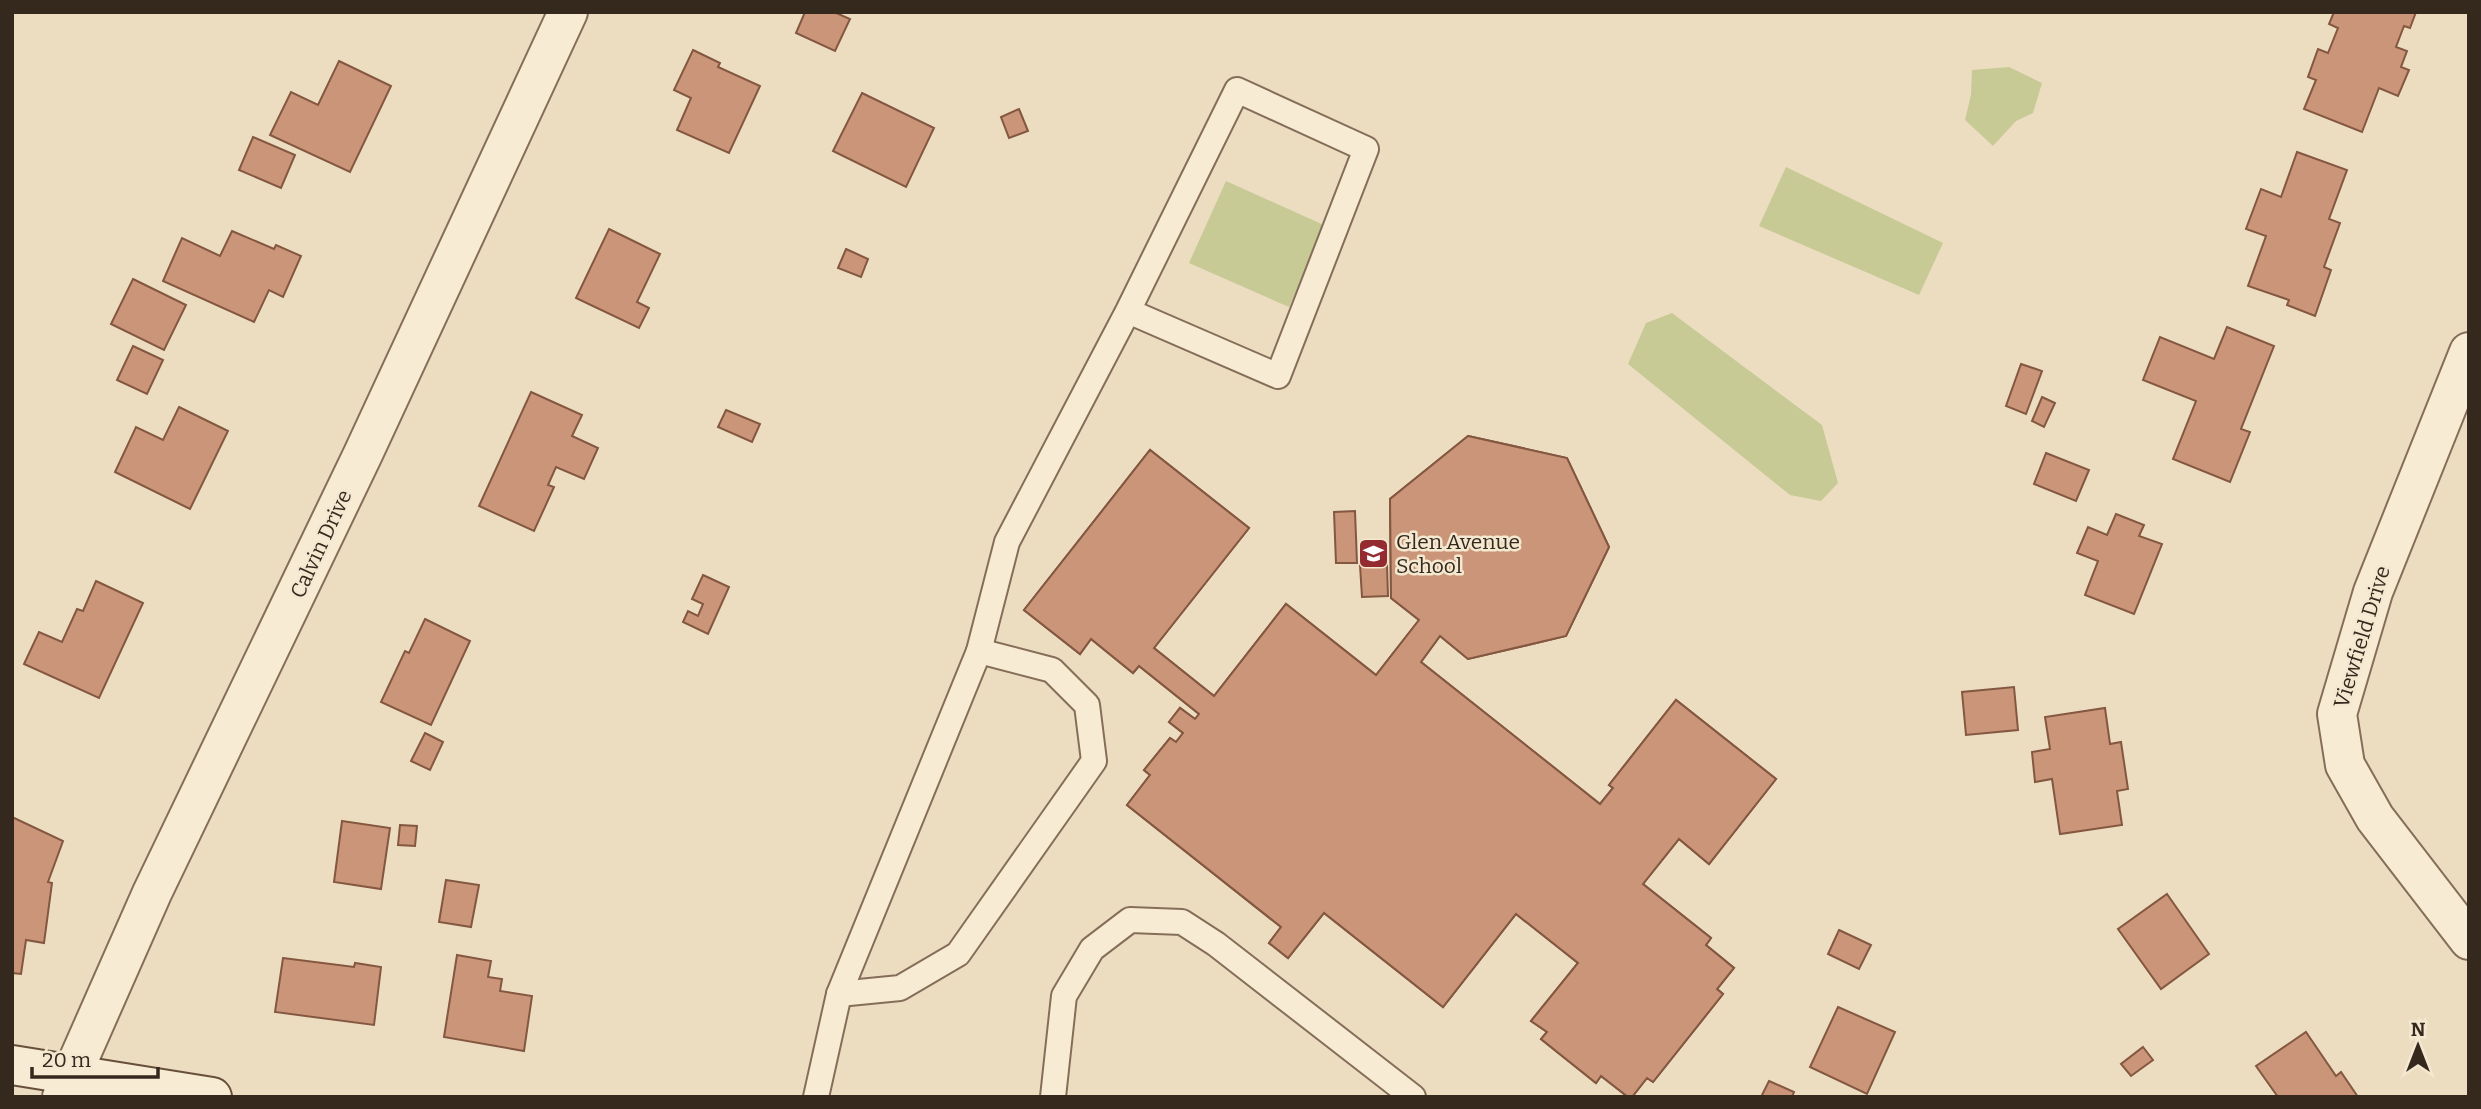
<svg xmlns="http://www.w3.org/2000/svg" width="2481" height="1109" font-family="Bitter,serif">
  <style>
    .green { fill: #c7ca95 }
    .building { fill: #ca9578; stroke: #845740; stroke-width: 2; fill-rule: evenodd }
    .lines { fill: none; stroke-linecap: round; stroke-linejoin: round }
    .lane-casing { stroke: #856e59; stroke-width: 28 }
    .street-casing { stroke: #856e59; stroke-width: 42 }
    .secondary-casing { stroke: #674f3c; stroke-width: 42 }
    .lane { stroke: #f8ebd4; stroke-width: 24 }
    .street { stroke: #f8ebd4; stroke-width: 38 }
    .secondary { stroke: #f8ebd4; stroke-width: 38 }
    .labels { text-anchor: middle; stroke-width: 5; stroke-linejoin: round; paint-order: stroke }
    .poi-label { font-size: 21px; fill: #35281d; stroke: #f4e8d0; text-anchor: start }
    .street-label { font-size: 21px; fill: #35281d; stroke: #f4e8d0 }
  </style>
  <rect width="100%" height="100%" fill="#ecddc1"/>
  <g class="green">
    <path d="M2009 67 2042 83 2033 113 2016 121 1993 146 1965 120 1971 95 1972 70Z"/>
    <path d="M1786 167 1943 243 1919 295 1759 226Z"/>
    <path d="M1226 181 1326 226 1289 307 1189 263Z"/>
    <path d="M1672 313 1822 425 1838 483 1821 501 1790 495 1628 364 1646 323Z"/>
  </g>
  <g class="building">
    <path d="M805 12H834L850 19 835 51 796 33Z"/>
    <path d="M2334 12H2416L2410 28 2404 26 2396 47 2407 51 2401 67 2409 70 2398 96 2379 88 2362 132 2304 109 2316 80 2308 77 2318 49 2328 53 2338 28 2329 24Z"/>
    <path d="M693 50 720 63 718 67 760 86 729 153 677 130 691 98 674 90Z"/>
    <path d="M339 61 391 86 350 172 270 135 291 92 318 105Z"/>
    <path d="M862 93 934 128 906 187 833 151Z"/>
    <path d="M1019 109 1028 131 1009 138 1001 117Z"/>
    <path d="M253 137 295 155 281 188 239 170Z"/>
    <path d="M2297 152 2347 170 2329 219 2340 223 2324 267 2331 270 2315 316 2287 305 2289 300 2248 286 2266 236 2246 229 2261 189 2281 197Z"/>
    <path d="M609 229 660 254 637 302 649 308 639 328 576 298Z"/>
    <path d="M232 231 274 249 276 245 301 256 283 297 269 290 254 322 163 281 182 238 220 256Z"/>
    <path d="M846 249 868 259 861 277 838 268Z"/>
    <path d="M133 279 186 305 164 350 111 324Z"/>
    <path d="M2227 327 2274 346 2241 429 2250 432 2230 482 2173 459 2196 401 2143 380 2160 337 2214 359Z"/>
    <path d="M133 346 163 360 147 394 117 380Z"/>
    <path d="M2021 364 2042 371 2026 414 2006 406Z"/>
    <path d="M531 392 582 415 572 436 598 448 584 479 556 467 548 485 554 487 534 531 479 506Z"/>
    <path d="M2042 397 2055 403 2044 427 2032 421Z"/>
    <path d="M179 407 228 431 190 509 115 472 136 427 163 440Z"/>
    <path d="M726 410 760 424 752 442 718 427Z"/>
    <path d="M1468 436 1567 458 1609 547 1566 636 1468 659 1440 636 1421 662 1600 804 1613 788 1609 785 1676 700 1776 779 1709 864 1679 839 1643 884 1711 938 1706 945 1734 968 1717 989 1723 994 1653 1082 1647 1078 1632 1097H1628L1601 1076 1596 1083 1541 1039 1547 1032 1531 1021 1578 963 1516 914 1443 1007 1324 913 1288 958 1269 943 1281 927 1127 805 1150 775 1144 770 1170 738 1176 742 1183 733 1169 722 1180 708 1195 719 1199 714 1139 666 1133 673 1091 639 1080 654 1024 610 1150 450 1249 528 1154 648 1214 696 1286 604 1376 675 1419 620 1391 598 1390 499ZM1345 753 1389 788 1370 813 1326 777Z"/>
    <path d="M1468 436 1567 458 1609 547 1566 636 1468 659 1440 636 1421 662 1600 804 1613 788 1609 785 1676 700 1776 779 1709 864 1679 839 1643 884 1711 938 1706 945 1734 968 1717 989 1723 994 1653 1082 1647 1078 1632 1097H1628L1601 1076 1596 1083 1541 1039 1547 1032 1531 1021 1578 963 1516 914 1443 1007 1324 913 1288 958 1269 943 1281 927 1127 805 1150 775 1144 770 1170 738 1176 742 1183 733 1169 722 1180 708 1195 719 1199 714 1139 666 1133 673 1091 639 1080 654 1024 610 1150 450 1249 528 1154 648 1214 696 1286 604 1376 675 1419 620 1391 598 1390 499Z"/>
    <path d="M2046 453 2089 470 2076 501 2034 484Z"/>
    <path d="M1355 511 1357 563H1336L1334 512Z"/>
    <path d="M2116 514 2144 525 2139 536 2162 544 2134 614 2085 595 2098 561 2077 553 2088 527 2107 535Z"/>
    <path d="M1360 565H1387L1388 596 1362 597Z"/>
    <path d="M703 575 729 587 708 634 683 622 688 611 698 616 703 604 692 599Z"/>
    <path d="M96 581 143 603 99 698 24 664 39 632 62 642 77 609 83 611Z"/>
    <path d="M425 619 470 641 431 725 381 702 405 651 409 653Z"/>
    <path d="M2014 687 2018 730 1966 735 1962 692Z"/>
    <path d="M2105 708 2110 744 2121 742 2128 789 2117 791 2122 825 2060 834 2052 779 2035 782 2032 752 2050 749 2045 717Z"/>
    <path d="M425 733 443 742 430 770 411 761Z"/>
    <path d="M12 817 63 841 48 882 52 883 44 943 26 940 21 974 12 973Z"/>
    <path d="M342 821 390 828 381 889 334 882Z"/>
    <path d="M400 825 417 826 415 846 398 845Z"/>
    <path d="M446 880 479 885 471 927 439 922Z"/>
    <path d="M2167 894 2209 954 2161 989 2118 929Z"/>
    <path d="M1839 930 1871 945 1859 969 1828 954Z"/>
    <path d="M457 955 491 961 488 977 502 979 500 991 532 996 524 1051 444 1037Z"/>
    <path d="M283 958 354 967 355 963 381 967 374 1025 275 1012Z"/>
    <path d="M1838 1007 1895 1032 1867 1094 1810 1067Z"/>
    <path d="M2306 1032 2336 1076 2341 1072 2358 1097H2278L2256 1066Z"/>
    <path d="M2143 1047 2153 1060 2131 1076 2121 1064Z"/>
    <path d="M1769 1081 1794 1092 1792 1097H1761Z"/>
  </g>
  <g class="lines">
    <defs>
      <g id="lane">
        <path d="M839 994 900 988 958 954 1094 761 1087 705 1052 670 979 651"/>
        <path d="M816 1097 839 994 979 651 1007 542 1128 311 1237 90 1366 149 1278 376 1128 311"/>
        <path d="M1053 1097 1064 996 1092 949 1130 920 1182 922 1216 944 1413 1097"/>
      </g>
      <g id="street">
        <path d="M2469 352 2373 592 2337 714 2345 765 2375 818 2469 940"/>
        <path d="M62 1097 152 893 363 454 568 12"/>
      </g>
      <path id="secondary" d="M12 1065 212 1097"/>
    </defs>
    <use href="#lane" class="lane-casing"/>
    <use href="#street" class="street-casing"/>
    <use href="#secondary" class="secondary-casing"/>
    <use href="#lane" class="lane"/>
    <use href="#street" class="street"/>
    <use href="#secondary" class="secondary"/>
  </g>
  <defs>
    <symbol id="school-square" viewBox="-11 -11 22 22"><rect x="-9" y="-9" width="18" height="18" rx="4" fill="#932b31" stroke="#f4e8d0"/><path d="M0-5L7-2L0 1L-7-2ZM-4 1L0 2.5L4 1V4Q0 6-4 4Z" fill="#fff"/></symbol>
  </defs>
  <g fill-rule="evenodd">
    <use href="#school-square" x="1356" y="536" width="35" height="35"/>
  </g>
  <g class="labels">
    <g class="poi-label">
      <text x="1396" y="549">Glen Avenue<tspan x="1396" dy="24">School</tspan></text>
    </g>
    <g class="street-label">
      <text transform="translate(321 544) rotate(-65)" y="7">Calvin Drive</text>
      <text transform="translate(2362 637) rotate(-73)" y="7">Viewfield Drive</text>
    </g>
  </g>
  <rect width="2481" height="1109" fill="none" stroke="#35281d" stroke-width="28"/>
  <g transform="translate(2418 1046)" stroke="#f4e8d0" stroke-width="5" paint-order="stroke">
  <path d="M0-5L12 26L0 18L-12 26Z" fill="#35281d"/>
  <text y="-10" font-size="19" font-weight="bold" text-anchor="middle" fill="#35281d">N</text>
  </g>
  <path d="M32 1067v10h126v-10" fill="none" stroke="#35281d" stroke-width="3.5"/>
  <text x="42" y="1067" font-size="21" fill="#35281d" stroke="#f4e8d0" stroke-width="5" paint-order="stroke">20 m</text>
</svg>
